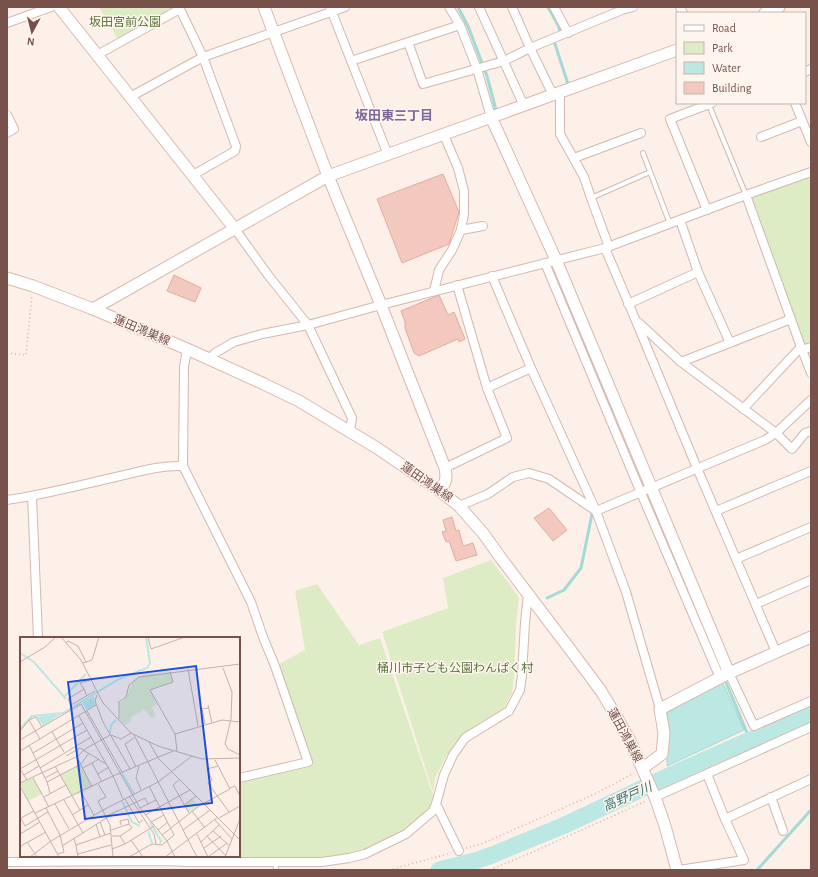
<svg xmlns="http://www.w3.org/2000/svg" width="818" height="877" font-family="'Alegreya Sans','Noto Sans JP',sans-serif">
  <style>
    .green { fill: #deecc6 }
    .water { fill: #bce8e4; stroke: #a2dad6 }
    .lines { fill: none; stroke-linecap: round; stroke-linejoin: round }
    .stream { stroke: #a2dad6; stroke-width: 3 }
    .river { stroke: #bce8e4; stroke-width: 17 }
    .building { fill: #f3c8bf; stroke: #e6aa9f }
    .lane-casing { stroke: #d2b8b0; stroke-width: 6 }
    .street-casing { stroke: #d2b8b0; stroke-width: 10 }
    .secondary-casing { stroke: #d8b8b0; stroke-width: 13 }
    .path { stroke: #d9aba2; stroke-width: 1.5; stroke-dasharray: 1 3; stroke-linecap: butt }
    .lane { stroke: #fff; stroke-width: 4 }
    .street { stroke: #fff; stroke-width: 8 }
    .secondary { stroke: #fff; stroke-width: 11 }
    .labels { text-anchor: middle; stroke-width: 3; stroke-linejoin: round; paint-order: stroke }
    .park-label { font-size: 12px; fill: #5e7840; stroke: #fff5ef }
    .street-label { font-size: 12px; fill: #78514b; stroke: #fff5ef }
    .neighbourhood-label { font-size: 13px; font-weight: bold; fill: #7e679b; stroke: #fff5ef }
    .water-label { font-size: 13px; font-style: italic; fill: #3b7672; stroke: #fff5ef }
    .inset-river { fill: none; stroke: #bce8e4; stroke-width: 2 }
    .inset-road { fill: none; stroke: #c8b0aa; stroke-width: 1 }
    .view { fill: #1d4ed8; fill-opacity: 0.15; stroke: #1d4ed8; stroke-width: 2 }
    .inset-edge { fill: none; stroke: #78514b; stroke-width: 2 }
  </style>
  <rect width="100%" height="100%" fill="#fdf0e9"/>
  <g class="green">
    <path d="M99 7H179L120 43Z"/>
    <path d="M811 175V347L802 350 746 195Z"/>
    <path d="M491 560 519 597 516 626 514 678 512 693 501 714 456 741 445 758 435 778 433 792 382 632 448 608 443 578Z"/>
    <path d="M317 584 359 645 380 638 436 804 406 834 365 854 340 864 322 862 164 861 163 856H239V777L307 762 275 666 305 650 295 591Z"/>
  </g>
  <path class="water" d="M723 683 744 730 667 766V712Z"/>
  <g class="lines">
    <g class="stream">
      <path d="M458 7 468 26 487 76 496 110 494 111"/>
      <path d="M548 7 558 25 561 34"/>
      <path d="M556 40 554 41 569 87"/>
      <path d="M554 270 613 410"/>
      <path d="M655 512 750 740"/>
      <path d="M547 598 564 590 581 568 592 514 595 511"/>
      <path d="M757 870 811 810"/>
    </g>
    <path class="river" d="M439 870 475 861 492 855 565 825 671 775 811 713"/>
  </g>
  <g class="building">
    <path d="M443 174 459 212 449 244 402 263 377 199Z"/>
    <path d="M174 275 201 288 195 302 167 291Z"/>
    <path d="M439 295 448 315 454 312 465 339 459 342 458 339 419 356 414 353 405 328V322L401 311Z"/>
    <path d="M549 508 567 530 553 541 534 518Z"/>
    <path d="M452 517 456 531 459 530 463 546 473 543 477 555 456 561 449 541 446 542 442 532 446 531 443 520Z"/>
  </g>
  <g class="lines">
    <defs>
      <g id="lane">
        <path d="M709 105 746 195"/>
        <path d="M643 153 670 224"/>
        <path d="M591 198 650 172"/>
        <path d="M275 862 276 870"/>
      </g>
      <g id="street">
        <path d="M179 7 203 57 236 146 235 151 193 175"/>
        <path d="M330 7 388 155"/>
        <path d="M449 7 460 25 477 69 491 117"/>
        <path d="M479 7 524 106"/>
        <path d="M512 7 530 48 553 95"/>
        <path d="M554 7 568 33"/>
        <path d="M680 7 683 13"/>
        <path d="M7 23 51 7"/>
        <path d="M408 42 423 84 504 61 530 48 622 10 633 7"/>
        <path d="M97 55 180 9"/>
        <path d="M351 61 460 25"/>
        <path d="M805 72 811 69"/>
        <path d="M560 92V134L584 177 591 198 609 247"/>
        <path d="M130 97 203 57 345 7"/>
        <path d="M795 103 811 142"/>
        <path d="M7 115 14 129 7 133"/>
        <path d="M761 137 802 121"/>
        <path d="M574 158 641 133"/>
        <path d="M746 195 801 347 811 373"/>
        <path d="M707 210 670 119 712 103"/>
        <path d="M680 220 698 272 730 343"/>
        <path d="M235 229 268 275 308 325 352 418 350 431"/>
        <path d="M461 230 483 226"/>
        <path d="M605 248 636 321 697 468 776 652"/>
        <path d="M545 263 641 493 720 678"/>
        <path d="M492 276 531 368 596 511 626 592 660 709"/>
        <path d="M434 291 439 270 452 250 461 230 464 214V191L458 168 444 135"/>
        <path d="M628 304 698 272"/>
        <path d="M639 323 681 362 776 433 792 449 805 433 811 431"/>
        <path d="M187 349 184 367 183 466 251 602 263 637 275 666 308 762 239 778"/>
        <path d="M802 350 811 347"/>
        <path d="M209 359 215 353 234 342 262 334 308 325 381 305 605 248 746 195 811 172"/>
        <path d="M681 362 791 319"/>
        <path d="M487 388 531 368"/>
        <path d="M743 409 801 347"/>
        <path d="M445 468 507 438 487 388 457 285"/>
        <path d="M32 496 38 638"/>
        <path d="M7 500C44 495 80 485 116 477 138 472 160 465 183 466"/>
        <path d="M459 506 488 494 513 477 529 473 549 479 596 511"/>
        <path d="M596 511 765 440 776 433 811 400"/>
        <path d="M716 511 811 471"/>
        <path d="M736 559 811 527"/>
        <path d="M756 604 811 580"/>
        <path d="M729 673 754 726 811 701"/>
        <path d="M707 774 725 819 811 779"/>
        <path d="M655 797 811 727"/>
        <path d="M771 797 783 831"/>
        <path d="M436 804 459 851"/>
        <path d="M7 862 164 861 188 862H322L349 858 365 854 406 834 433 811 436 804 444 775 453 755 465 738 509 711 520 690 522 675 525 623 528 594"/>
        <path d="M679 870 744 860 725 819"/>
      </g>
      <g id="secondary">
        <path d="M59 7 235 229"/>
        <path d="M264 7 328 176 381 305 445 468C447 478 446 482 440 491"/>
        <path d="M765 13 779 7"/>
        <path d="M491 117 556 260 729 673"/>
        <path d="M7 278 33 286 93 309 187 349 264 384 299 401 377 448 440 491 459 506 483 533 500 557 572 652 601 691 616 716 630 741 655 797 665 826 677 870"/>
        <path d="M93 309 328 176 677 50"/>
        <path d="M643 768 662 754 664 733 660 709 729 673 811 637"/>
      </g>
    </defs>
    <use href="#lane" class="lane-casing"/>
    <use href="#street" class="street-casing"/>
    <use href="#secondary" class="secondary-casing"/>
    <g class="path">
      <path d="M7 353 26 355 32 296"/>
      <path d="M466 848 481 844 597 793 634 773"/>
      <path d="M389 870 451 853"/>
      <path d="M490 870 535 851 646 801"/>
    </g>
    <use href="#lane" class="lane"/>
    <use href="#street" class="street"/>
    <use href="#secondary" class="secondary"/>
  </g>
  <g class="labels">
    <g class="park-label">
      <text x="125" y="26">坂田宮前公園</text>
      <text x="455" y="672">桶川市子ども公園わんぱく村</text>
    </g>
    <g class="street-label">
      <text transform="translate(142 330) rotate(23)" y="4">蓮田鴻巣線</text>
      <text transform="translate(427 482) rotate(35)" y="4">蓮田鴻巣線</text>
      <text transform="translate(625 735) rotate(62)" y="4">蓮田鴻巣線</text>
    </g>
    <g class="neighbourhood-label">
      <text x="394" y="120">坂田東三丁目</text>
    </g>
    <g class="water-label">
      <text transform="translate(627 796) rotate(-24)" y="5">高野戸川</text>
    </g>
  </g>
  <g transform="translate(20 637)">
    <rect width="220" height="220" fill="#fdf0e9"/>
    <path d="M150 35 153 45 130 53 137 67 132 70 135 79 132 81 124 72 121 74 118 68 121 75 111 80 112 84 105 88 100 83 99 68 107 59 113 44 123 38ZM61 127 72 150 52 159 40 138ZM13 141 22 157 8 164 0 146ZM173 162 179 169 169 176 164 168Z" fill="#deecc6"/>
    <path d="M74 59 75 68 67 73 62 66ZM41 77 23 89 17 80Z" fill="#bce8e4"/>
    <path class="inset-river" d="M0 16 14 25 46 62M45 59 66 37M0 92 12 79 43 76 99 42 127 31 130 26 126 0M90 96 91 88 96 83M102 136 114 157M102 164 112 185 120 189M130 185 141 204 140 206M128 194 132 206"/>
    <path class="inset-road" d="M41 0 61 23 83 66 111 96 138 109 182 122 220 121M128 0 131 12 165 0M46 6 48 4 58 9 66 25M0 25 25 10 36 0M63 26 72 23 79 0M203 31 212 55 211 82 205 107 208 112 220 118M168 32 178 89M150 35 153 45 130 53 155 97 157 114M64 52 60 46 70 43M77 58 75 64 83 85 110 132M67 59 64 52 48 62 51 68 75 54M188 68 192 86M67 74 102 135M59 79 93 139M99 82V65L106 60 109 48 119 40 220 27M9 83 16 80 22 90M185 87 182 72 188 71M0 94 9 83 20 102M32 95 44 115M155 97 202 83 220 85M91 98 101 102 111 96M114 98 177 220M114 101 105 107 116 130M0 103 61 67 120 171 147 204 155 220M129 105 138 121 220 203M9 108 27 145 30 156M0 114 76 68M13 116 63 86M46 119 60 111 86 127M57 120 72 150M72 126 82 145M61 127 69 116M35 129 60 173M119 129 116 141 121 153M198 129 187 132 192 143 188 146 209 175M20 131 71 100M63 131 79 122M0 132 67 93M0 132 7 143M78 137 89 130M4 138 19 129M93 139 103 162M13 141 29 170M25 141 38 134M159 143 153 148 169 176M27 145 61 127M0 146 58 119 65 112 90 98M78 147 86 160 78 164 90 188 93 220M0 149 39 220M210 151 215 149 220 159M61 155 74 178M109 159 134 197 136 207M24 160 46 148M105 162 119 186 123 183M44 163 63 196M35 167 49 192M164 168 176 159M26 171 40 198 44 215 38 217M120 171 136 163M172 174 185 191M15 176 93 139 153 114M52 178 68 168M125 178 170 153M87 179 125 161 128 167M0 180 5 189 28 175M1 181 14 174M199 181 220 169M195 183 212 202M80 185 85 198M131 185 144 178M76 187 80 200M91 193 109 187 108 182 100 184 101 188M138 193 148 185M163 193 190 173M193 194 210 209M0 197 20 185M177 197 188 220 207 206M142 198 179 169 210 152 195 123M92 199H100L105 207 134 189M100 199 112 191 109 187M187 199 206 219M54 202 56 208 91 196M111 203 123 220M8 205 26 195M181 205 199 188M56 208 58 220M42 209 88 180M0 210 7 205 17 220M184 211 201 199M92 212 105 207M58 217 91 208M10 220 31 204 83 173 138 145 172 119M109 220 132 207 142 208 154 198 129 149M145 220 198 180M205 220 220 182"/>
    <path class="view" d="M176 29 192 166 65 182 48 45Z"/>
    <rect width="220" height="220" class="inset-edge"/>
  </g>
  <rect width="818" height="877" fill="none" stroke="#78514b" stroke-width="16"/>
  <rect x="676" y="12" width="130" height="92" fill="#fff5ef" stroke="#c9b3ad"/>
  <rect x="684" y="25" width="20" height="6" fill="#ffffff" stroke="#c9b3ad"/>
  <text x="712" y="32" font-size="12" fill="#78514b">Road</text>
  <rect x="684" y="42" width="20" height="12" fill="#deecc6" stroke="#c9b3ad"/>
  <text x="712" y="52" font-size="12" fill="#78514b">Park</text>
  <rect x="684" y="62" width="20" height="12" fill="#bce8e4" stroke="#c9b3ad"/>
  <text x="712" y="72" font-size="12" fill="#78514b">Water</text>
  <rect x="684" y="82" width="20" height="12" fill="#f3c8bf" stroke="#c9b3ad"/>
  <text x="712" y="92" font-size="12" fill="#78514b">Building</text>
  <g transform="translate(32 32) rotate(187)" stroke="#fff5ef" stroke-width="3" paint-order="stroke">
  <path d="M0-3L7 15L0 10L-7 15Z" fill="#78514b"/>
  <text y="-6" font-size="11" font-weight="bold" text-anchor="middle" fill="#78514b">N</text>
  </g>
</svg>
